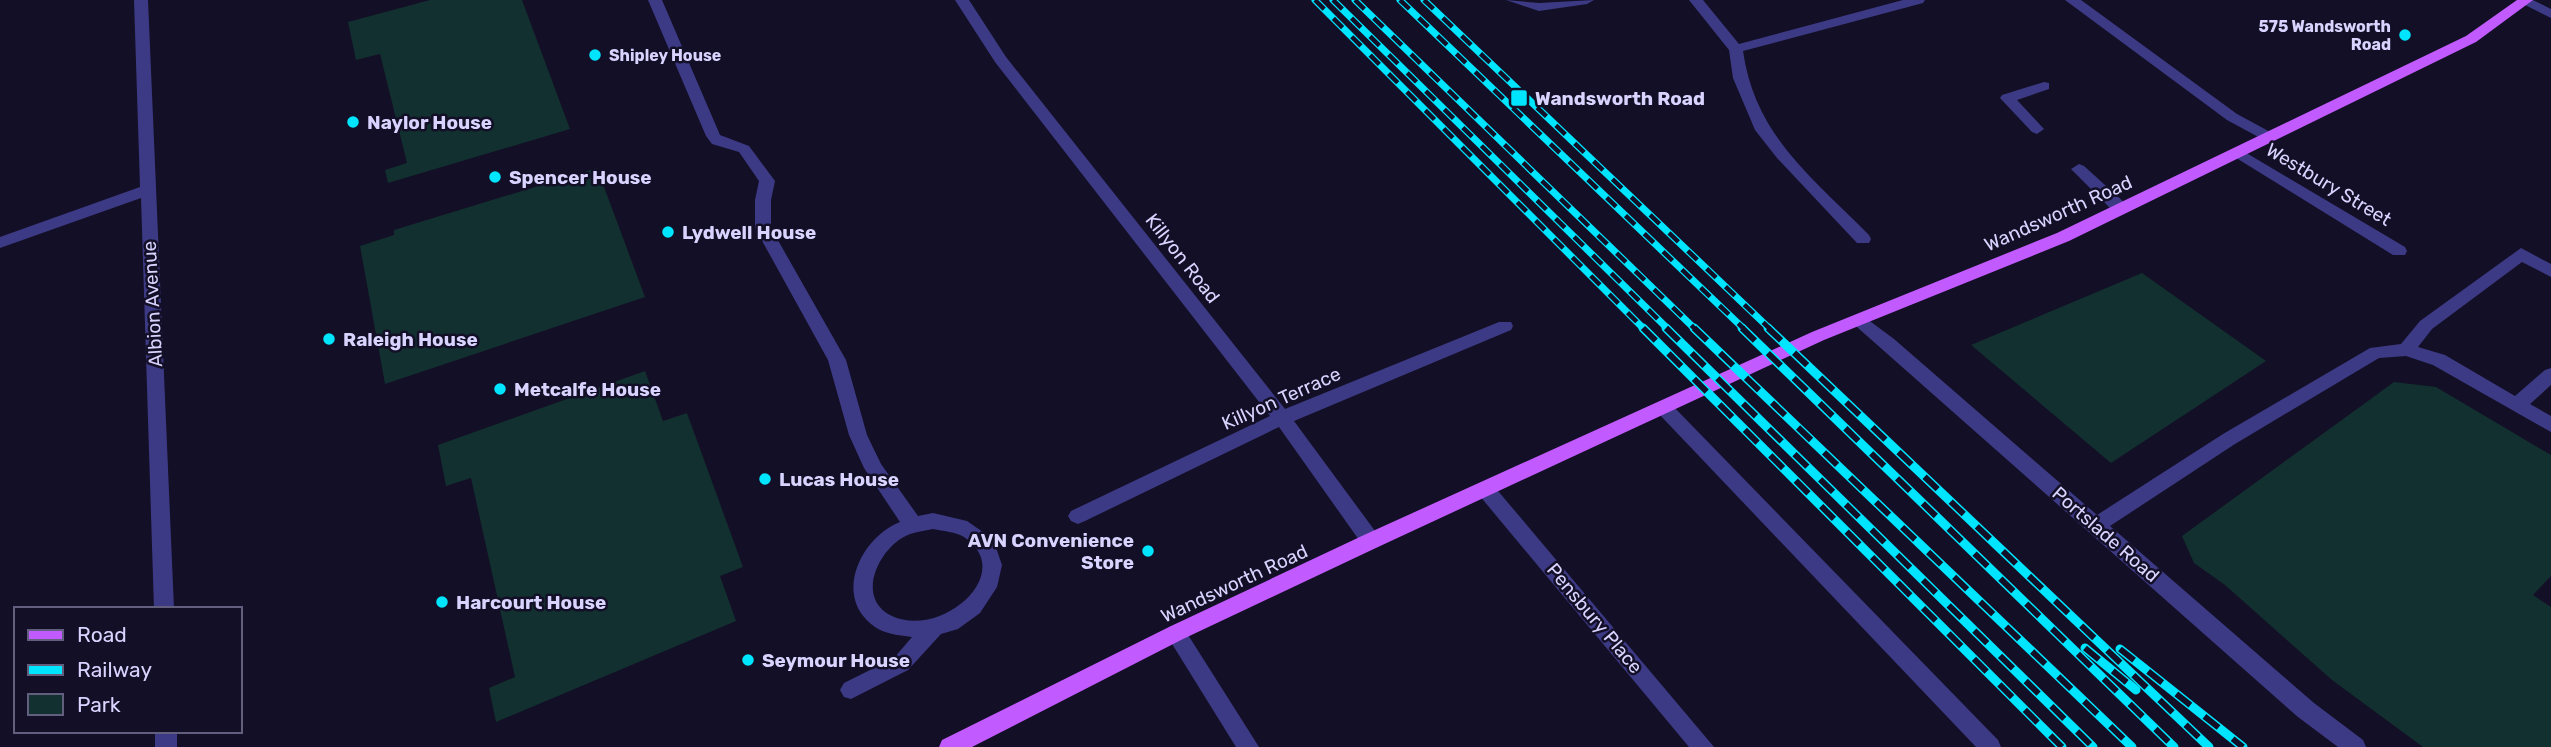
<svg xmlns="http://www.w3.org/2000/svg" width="2551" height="747" font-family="Rubik,sans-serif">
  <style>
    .green { fill: #12302f }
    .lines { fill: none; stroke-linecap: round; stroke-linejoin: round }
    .service { fill: #3d3a85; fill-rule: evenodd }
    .minor { fill: #3d3a85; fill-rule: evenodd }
    .primary { fill: #c25bff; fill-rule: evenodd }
    .rail-far1-casing { stroke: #00e5ff; stroke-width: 7 }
    .rail-casing { stroke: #00e5ff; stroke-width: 9 }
    .rail-far1 { stroke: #130f26; stroke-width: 4.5; stroke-dasharray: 13; stroke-linecap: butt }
    .rail { stroke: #130f26; stroke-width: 6; stroke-dasharray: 18; stroke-linecap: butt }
    .poi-dot { fill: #00e5ff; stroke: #130f26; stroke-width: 2.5 }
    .labels { text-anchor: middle; stroke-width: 5; stroke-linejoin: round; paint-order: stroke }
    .far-poi-label { font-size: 16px; font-weight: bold; fill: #d9d4ff; stroke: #130f26; text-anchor: end }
    .poi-label { font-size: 19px; font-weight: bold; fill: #d9d4ff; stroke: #130f26; text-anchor: start }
    .street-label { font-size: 19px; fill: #d9d4ff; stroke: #130f26 }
  </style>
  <rect width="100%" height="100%" fill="#130f26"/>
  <g class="green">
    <path d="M430 0H522L570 129 388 183 385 170 407 163 380 54 356 60 348 22Z"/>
    <path d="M597 168 645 297 385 384 360 246 394 235V230Z"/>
    <path d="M2142 273 2266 361 2111 463 1971 345Z"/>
    <path d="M645 371 663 421 687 413 743 567 720 576 736 621 496 722 489 688 515 677 471 478 446 486 438 445Z"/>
    <path d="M2394 382 2436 387 2551 455V576L2533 595 2551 607V747H2423L2332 680 2225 585 2194 563 2182 536Z"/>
  </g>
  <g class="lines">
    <g class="service">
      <path d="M648 0H662L720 135 749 146 775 181 771 200V228L846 360 867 435 881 464 918 516 933 513 967 521 993 539 1002 565 997 587 980 613 958 629 941 634 908 670 851 699 844 697 840 690 844 683 894 658 912 637C898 635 882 634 871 624 833 593 863 536 900 522L864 468 849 435 828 360 755 228V200L759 181 739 152 712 144 706 136ZM933 529C943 531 956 532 964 537 1018 573 941 639 892 616 856 599 877 553 902 538 912 532 923 531 933 529Z"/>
      <path d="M2065 0H2081L2237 114 2274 134V140H2264L2227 120Z"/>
      <path d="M2044 82 2049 83V89L2017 100 2044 129 2037 134 2032 132 2000 98 2002 95Z"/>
      <path d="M2079 164 2084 166 2126 204 2128 208 2126 212H2114L2071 169Z"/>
      <path d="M2521 248 2551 264V277L2522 262 2432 329 2418 347 2445 355 2515 396 2545 370 2551 368V385L2530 404 2551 416V432L2433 365 2406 356 2379 358 2235 444 2110 526 2314 703 2363 740 2366 747H2338L2298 717 1849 320 1857 314 1863 316 1894 339 2097 515 2223 434 2370 348 2401 344 2420 321Z"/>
      <path d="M1664 401 1670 403 1998 740 2001 747H1976L1658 413 1655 408 1658 403Z"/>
    </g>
    <g class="minor">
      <path d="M134 0H148L174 609H154L141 198 0 248V237L140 187Z"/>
      <path d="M955 0H969L1006 57 1285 409 1499 322H1511L1513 326 1511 330 1294 421 1378 535 1381 541 1378 547 1371 549 1364 547 1279 427 1085 521 1078 524 1071 521 1068 516 1071 511 1270 416 995 62Z"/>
      <path d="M1506 0 1539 3 1594 0 1587 4 1539 11Z"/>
      <path d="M1689 0H1703L1739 44 1903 0H1925L1923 3 1743 51C1755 136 1812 177 1869 235L1871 239 1869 243H1857L1777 158 1755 130 1733 78 1729 50Z"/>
      <path d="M2533 0 2551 9V18L2517 1Z"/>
      <path d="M2238 148 2405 247 2407 251 2405 255H2393L2233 156 2230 153 2233 150Z"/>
      <path d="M1486 482 1493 485 1714 747H1689L1479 495 1477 490 1479 485Z"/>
      <path d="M1176 624 1183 627 1259 747H1236L1169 639 1166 633 1169 627Z"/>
      <rect x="155" y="731" width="22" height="16"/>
    </g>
    <path class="primary" d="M2517 0H2533L2476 42 2069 241 1824 340 1378 547 1183 639 972 747H939L942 740 1169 627 1364 535 1812 332 2057 233 2466 36Z"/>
    <defs>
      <g id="rail-far1">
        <path d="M1315 0 1644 329"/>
        <path d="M1333 0 1668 329"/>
        <path d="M1355 0 1695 329"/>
        <path d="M1400 0 1744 329"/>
        <path d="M1424 0 1770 329"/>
      </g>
      <g id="rail">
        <path d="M1643 328 2062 747"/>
        <path d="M1666 328 2093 747"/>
        <path d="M1694 328 2132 747"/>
        <path d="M1742 328 2174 747"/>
        <path d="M1768 328 2209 747"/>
        <path d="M2085 648 2136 690"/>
        <path d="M2120 649 2243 747"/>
      </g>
    </defs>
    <use href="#rail-far1" class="rail-far1-casing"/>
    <use href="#rail" class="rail-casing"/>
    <use href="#rail-far1" class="rail-far1"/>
    <use href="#rail" class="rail"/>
  </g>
  <g class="poi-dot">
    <circle cx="2405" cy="35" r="7"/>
    <circle cx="595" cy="55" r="7"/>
    <rect x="1510" y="89" width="18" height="18" rx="3.5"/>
    <circle cx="353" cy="122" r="7"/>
    <circle cx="495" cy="177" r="7"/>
    <circle cx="668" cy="232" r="7"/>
    <circle cx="329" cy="339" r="7"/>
    <circle cx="500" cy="389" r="7"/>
    <circle cx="765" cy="479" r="7"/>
    <circle cx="1148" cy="551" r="7"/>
    <circle cx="442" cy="602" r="7"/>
    <circle cx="748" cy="660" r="7"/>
  </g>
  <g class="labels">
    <g class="far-poi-label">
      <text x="2391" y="32">575 Wandsworth<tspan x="2391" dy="18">Road</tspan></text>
      <text x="609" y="61" text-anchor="start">Shipley House</text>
    </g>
    <g class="poi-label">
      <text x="1535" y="105">Wandsworth Road</text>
      <text x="367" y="129">Naylor House</text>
      <text x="509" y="184">Spencer House</text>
      <text x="682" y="239">Lydwell House</text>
      <text x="343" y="346">Raleigh House</text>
      <text x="514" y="396">Metcalfe House</text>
      <text x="779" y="486">Lucas House</text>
      <text x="1134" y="547" text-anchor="end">AVN Convenience<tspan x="1134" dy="22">Store</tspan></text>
      <text x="456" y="609">Harcourt House</text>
      <text x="762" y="667">Seymour House</text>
    </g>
    <g class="street-label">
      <text transform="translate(2329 184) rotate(31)" y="7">Westbury Street</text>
      <text transform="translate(2058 213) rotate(-24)" y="7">Wandsworth Road</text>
      <text transform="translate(1183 258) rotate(52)" y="7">Killyon Road</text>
      <text transform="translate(152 304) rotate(-93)" y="7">Albion Avenue</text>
      <text transform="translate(1281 398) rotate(-24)" y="7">Killyon Terrace</text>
      <text transform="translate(2106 534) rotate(41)" y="7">Portslade Road</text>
      <text transform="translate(1234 583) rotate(-25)" y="7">Wandsworth Road</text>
      <text transform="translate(1595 618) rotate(50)" y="7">Pensbury Place</text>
    </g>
  </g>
  <rect x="14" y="607" width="228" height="126" fill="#130f26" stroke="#625e7d" stroke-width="2"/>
  <rect x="28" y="630" width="35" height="10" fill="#c25bff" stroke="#625e7d" stroke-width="2"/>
  <text x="77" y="642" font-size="21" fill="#d9d4ff">Road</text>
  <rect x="28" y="665" width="35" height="10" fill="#00e5ff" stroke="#625e7d" stroke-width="2"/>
  <text x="77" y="677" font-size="21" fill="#d9d4ff">Railway</text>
  <rect x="28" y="694" width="35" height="21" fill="#12302f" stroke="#625e7d" stroke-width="2"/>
  <text x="77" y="712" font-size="21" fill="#d9d4ff">Park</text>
</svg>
